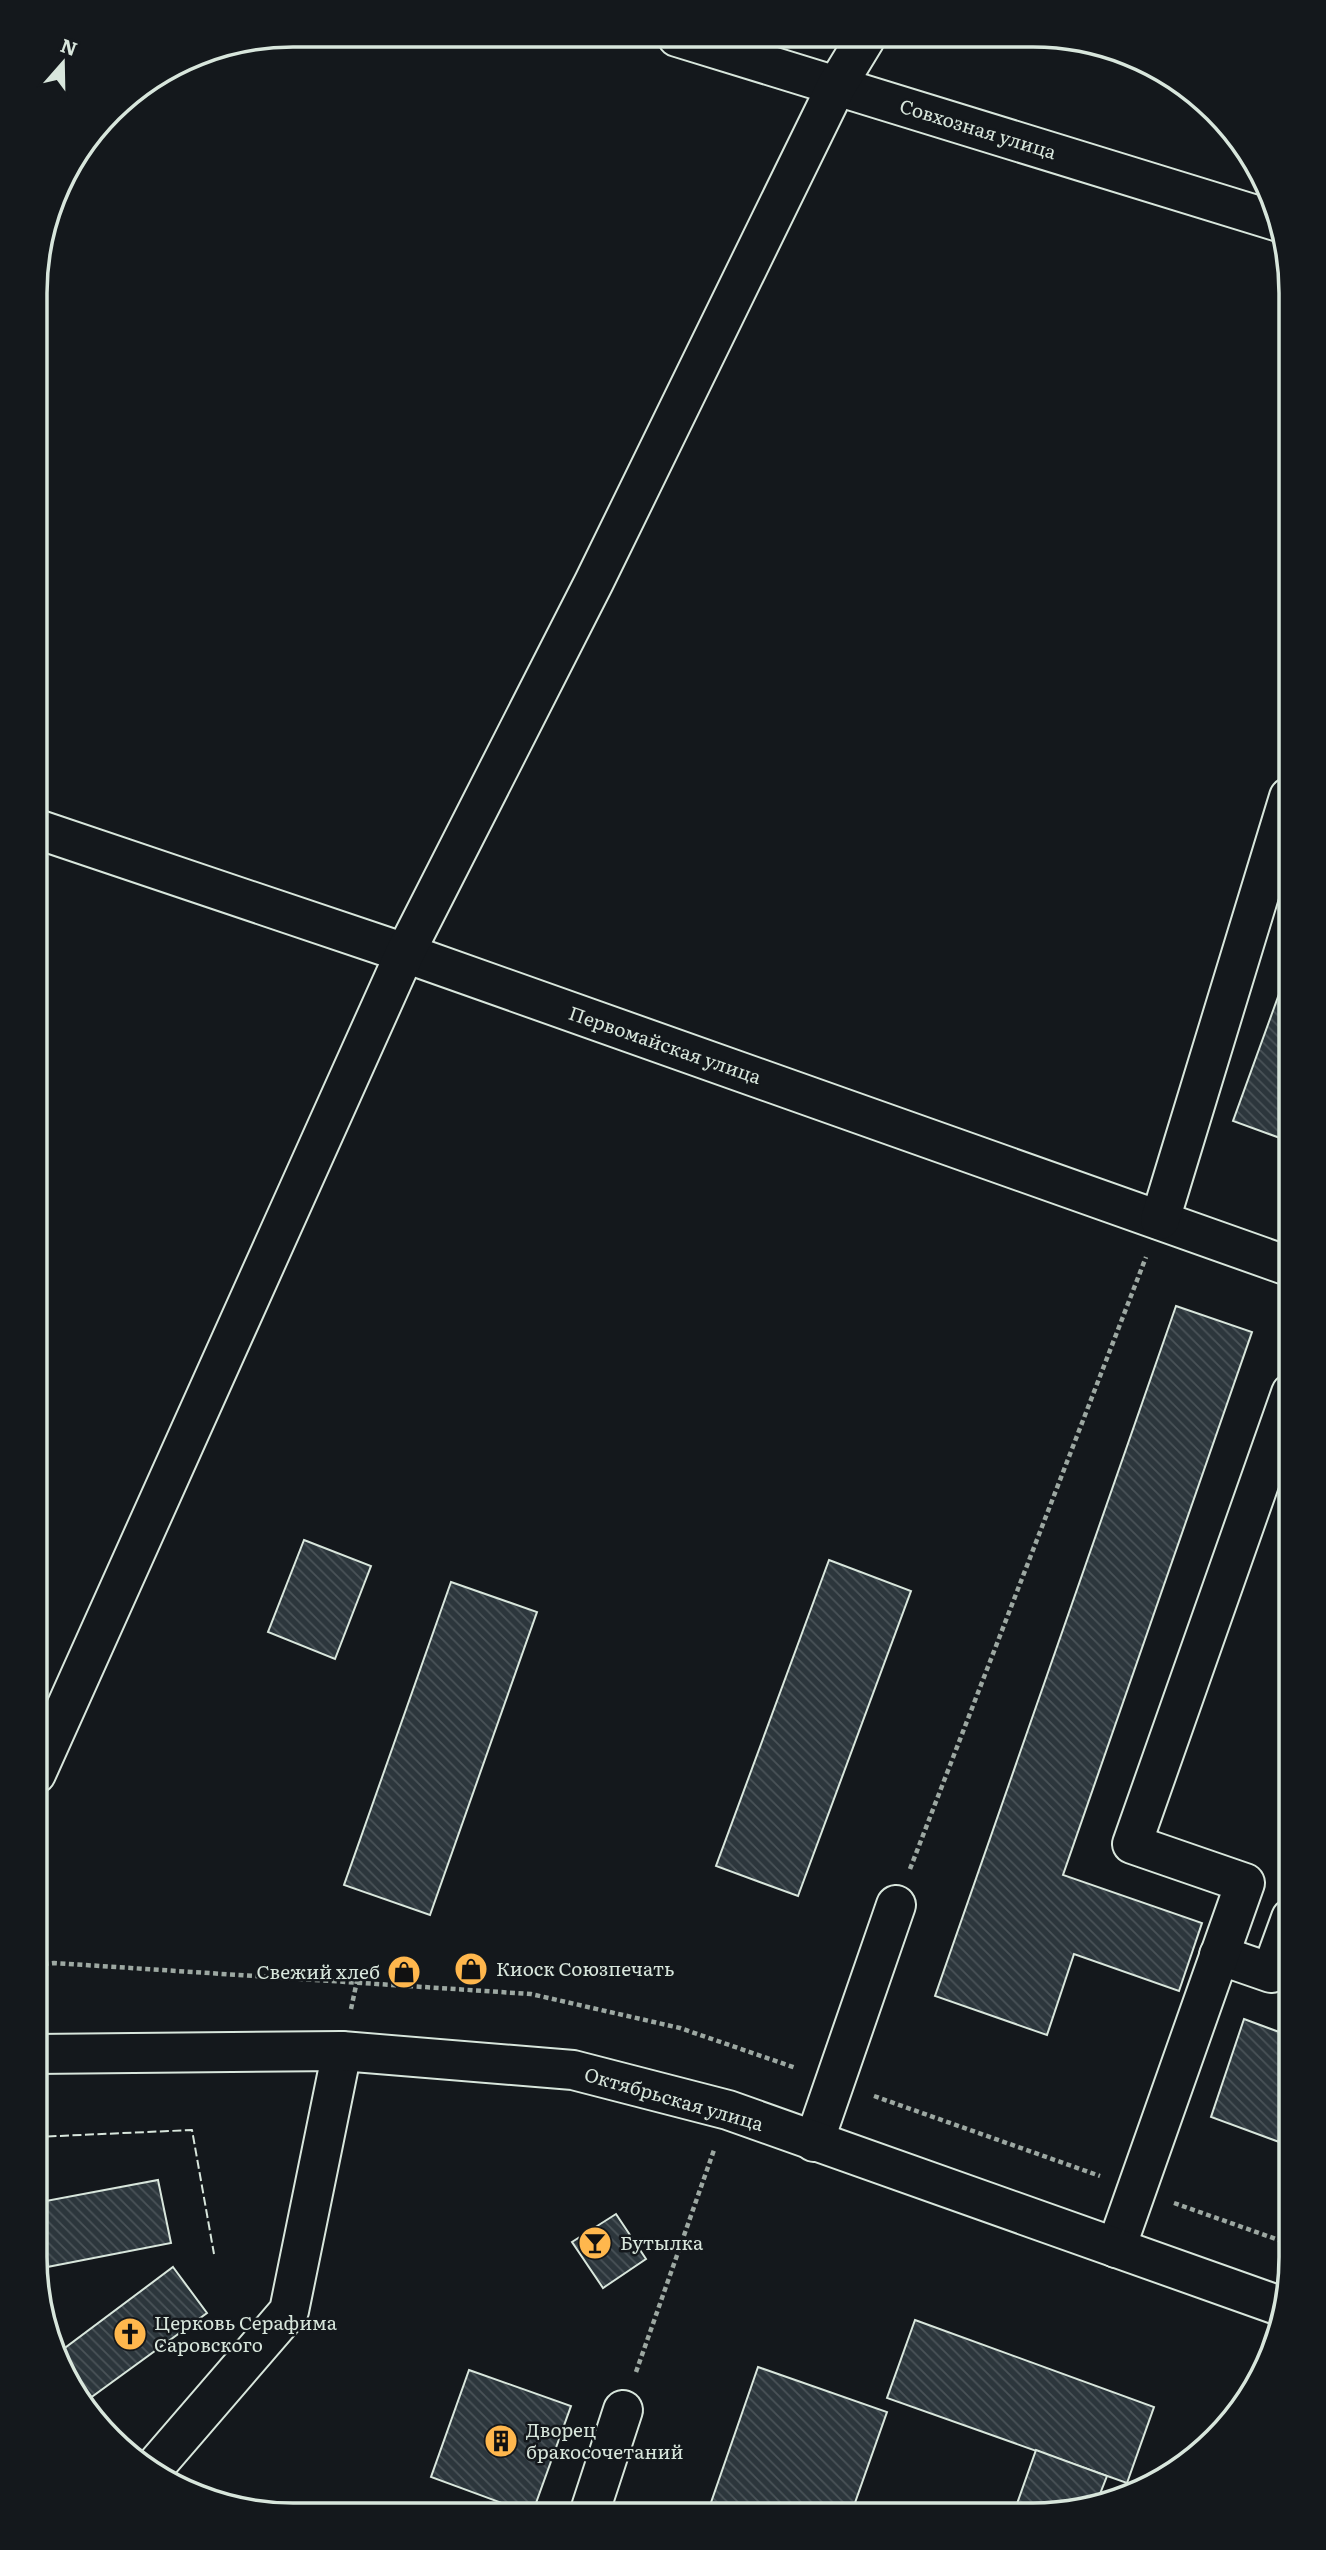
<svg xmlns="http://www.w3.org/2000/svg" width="1326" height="2550" font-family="Literata,serif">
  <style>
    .building { fill: url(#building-back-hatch); stroke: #d8e6dc; stroke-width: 2 }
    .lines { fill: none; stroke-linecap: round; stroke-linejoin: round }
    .minor-casing { stroke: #d8e6dc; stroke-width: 42 }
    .major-casing { stroke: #d8e6dc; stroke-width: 42 }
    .path { stroke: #9da8a2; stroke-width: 4.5; stroke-dasharray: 5 3.5; stroke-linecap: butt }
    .minor { stroke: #14181c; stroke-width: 38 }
    .major { stroke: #14181c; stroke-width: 38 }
    .fence { stroke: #d8e6dc; stroke-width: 2; stroke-dasharray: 9 3.5; stroke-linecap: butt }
    .labels { text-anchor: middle; stroke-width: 5; stroke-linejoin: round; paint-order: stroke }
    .street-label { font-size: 19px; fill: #d8e6dc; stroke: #14181c }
    .poi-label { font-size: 19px; fill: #d8e6dc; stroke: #14181c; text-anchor: start }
    .rim { fill: none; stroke: #d8e6dc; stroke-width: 3.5 }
  </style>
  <defs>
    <pattern id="building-back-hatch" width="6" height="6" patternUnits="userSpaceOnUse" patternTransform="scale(1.75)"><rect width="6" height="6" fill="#2c363c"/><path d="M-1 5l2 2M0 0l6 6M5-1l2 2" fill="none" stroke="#4a5358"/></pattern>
  </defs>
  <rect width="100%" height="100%" fill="#14181c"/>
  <g class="building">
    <path d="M1291 961V1142L1233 1121Z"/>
    <path d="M1176 1306 1252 1332 1063 1875 1202 1923 1179 1991 1074 1954 1047 2035 935 1996Z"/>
    <path d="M304 1540 371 1566 335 1659 268 1632Z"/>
    <path d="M829 1560 911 1591 798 1896 716 1866Z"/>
    <path d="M451 1582 537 1612 430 1915 344 1885Z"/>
    <path d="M1244 2019 1290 2036V2146L1211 2117Z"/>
    <path d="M158 2180 171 2243 37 2269 35 2203Z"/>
    <path d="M616 2214 646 2259 603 2288 572 2242Z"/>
    <path d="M173 2267 207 2313 82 2404 49 2339 47 2329 62 2350Z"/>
    <path d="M915 2320 1154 2407 1127 2483 887 2398Z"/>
    <path d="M758 2367 887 2412 851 2514H707Z"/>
    <path d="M469 2370 571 2406 532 2514 431 2477Z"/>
    <path d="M1036 2450 1107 2476 1096 2504 1032 2515H1013Z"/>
    <path d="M419 2505 443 2513H416Z"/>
  </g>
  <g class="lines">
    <defs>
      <g id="minor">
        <path d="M677 37 1279 222"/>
        <path d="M37 829 405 953 1291 1267"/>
        <path d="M1160 1220 1289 797"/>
        <path d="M36 1774 405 953 594 582 837 85 865 39"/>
        <path d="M1219 1955 1271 1973 1291 1918"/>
        <path d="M814 2142 896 1905"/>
        <path d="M1116 2248 1245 1883 1132 1844 1291 1393"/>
        <path d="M152 2470 289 2311 342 2051"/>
        <path d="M589 2514 623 2410"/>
      </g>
      <path id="major" d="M35 2054 342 2051 573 2070 728 2110 1283 2307"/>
    </defs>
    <use href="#minor" class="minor-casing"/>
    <use href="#major" class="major-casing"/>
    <g class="path">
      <path d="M910 1869 1146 1257"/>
      <path d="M35 1965 54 1963 531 1994 680 2028 796 2068"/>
      <path d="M351 2009 357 1981"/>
      <path d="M874 2096 1100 2176"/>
      <path d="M1174 2203 1290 2244"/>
      <path d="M636 2372 714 2150"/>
    </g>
    <use href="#minor" class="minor"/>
    <use href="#major" class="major"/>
    <path class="fence" d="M35 2137 192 2130 214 2254"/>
  </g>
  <defs>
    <symbol id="shop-disc" viewBox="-11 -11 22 22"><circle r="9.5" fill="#ffb74d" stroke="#14181c"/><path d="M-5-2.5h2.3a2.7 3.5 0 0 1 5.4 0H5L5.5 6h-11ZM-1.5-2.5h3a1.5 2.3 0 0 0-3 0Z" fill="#111"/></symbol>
    <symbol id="bar-disc" viewBox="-11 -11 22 22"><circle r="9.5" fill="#ffb74d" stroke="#14181c"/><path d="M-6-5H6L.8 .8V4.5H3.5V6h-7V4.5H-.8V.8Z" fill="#111"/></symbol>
    <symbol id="church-disc" viewBox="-11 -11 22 22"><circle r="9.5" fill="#ffb74d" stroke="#14181c"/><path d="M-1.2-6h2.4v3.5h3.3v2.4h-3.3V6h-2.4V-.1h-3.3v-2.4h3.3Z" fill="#111"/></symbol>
    <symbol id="building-disc" viewBox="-11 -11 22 22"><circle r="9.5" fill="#ffb74d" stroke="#14181c"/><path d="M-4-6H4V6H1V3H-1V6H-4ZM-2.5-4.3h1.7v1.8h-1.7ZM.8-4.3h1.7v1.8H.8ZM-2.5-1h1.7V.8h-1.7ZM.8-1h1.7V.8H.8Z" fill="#111"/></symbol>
  </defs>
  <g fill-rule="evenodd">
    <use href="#shop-disc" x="452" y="1950" width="38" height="38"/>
    <use href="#shop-disc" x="385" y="1953" width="38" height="38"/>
    <use href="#bar-disc" x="576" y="2224" width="38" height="38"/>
    <use href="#church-disc" x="111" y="2315" width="38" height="38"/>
    <use href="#building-disc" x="482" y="2422" width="38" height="38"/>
  </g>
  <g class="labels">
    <g class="street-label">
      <text transform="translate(978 129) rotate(17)" y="7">Совхозная улица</text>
      <text transform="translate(665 1045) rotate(19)" y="7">Первомайская улица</text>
      <text transform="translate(674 2099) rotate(16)" y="7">Октябрьская улица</text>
    </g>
    <g class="poi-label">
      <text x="496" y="1976">Киоск Союзпечать</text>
      <text x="380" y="1979" text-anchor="end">Свежий хлеб</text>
      <text x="620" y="2250">Бутылка</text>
      <text x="154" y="2330">Церковь Серафима<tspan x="154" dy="22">Саровского</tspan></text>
      <text x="526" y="2437">Дворец<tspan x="526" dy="22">бракосочетаний</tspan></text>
    </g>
  </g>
  <path d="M0 0H1326V2550H0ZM293 47H1033A246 246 0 0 1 1279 293V2257A246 246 0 0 1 1033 2503H293A246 246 0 0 1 47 2257V293A246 246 0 0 1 293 47Z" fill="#14181c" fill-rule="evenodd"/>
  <path class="rim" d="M293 47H1033A246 246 0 0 1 1279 293V2257A246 246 0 0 1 1033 2503H293A246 246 0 0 1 47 2257V293A246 246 0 0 1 293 47Z"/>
  <g transform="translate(63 63) rotate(20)" stroke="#14181c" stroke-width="5" paint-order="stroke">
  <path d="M0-5L12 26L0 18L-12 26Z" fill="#d8e6dc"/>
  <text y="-10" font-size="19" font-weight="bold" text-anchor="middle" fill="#d8e6dc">N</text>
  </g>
</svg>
